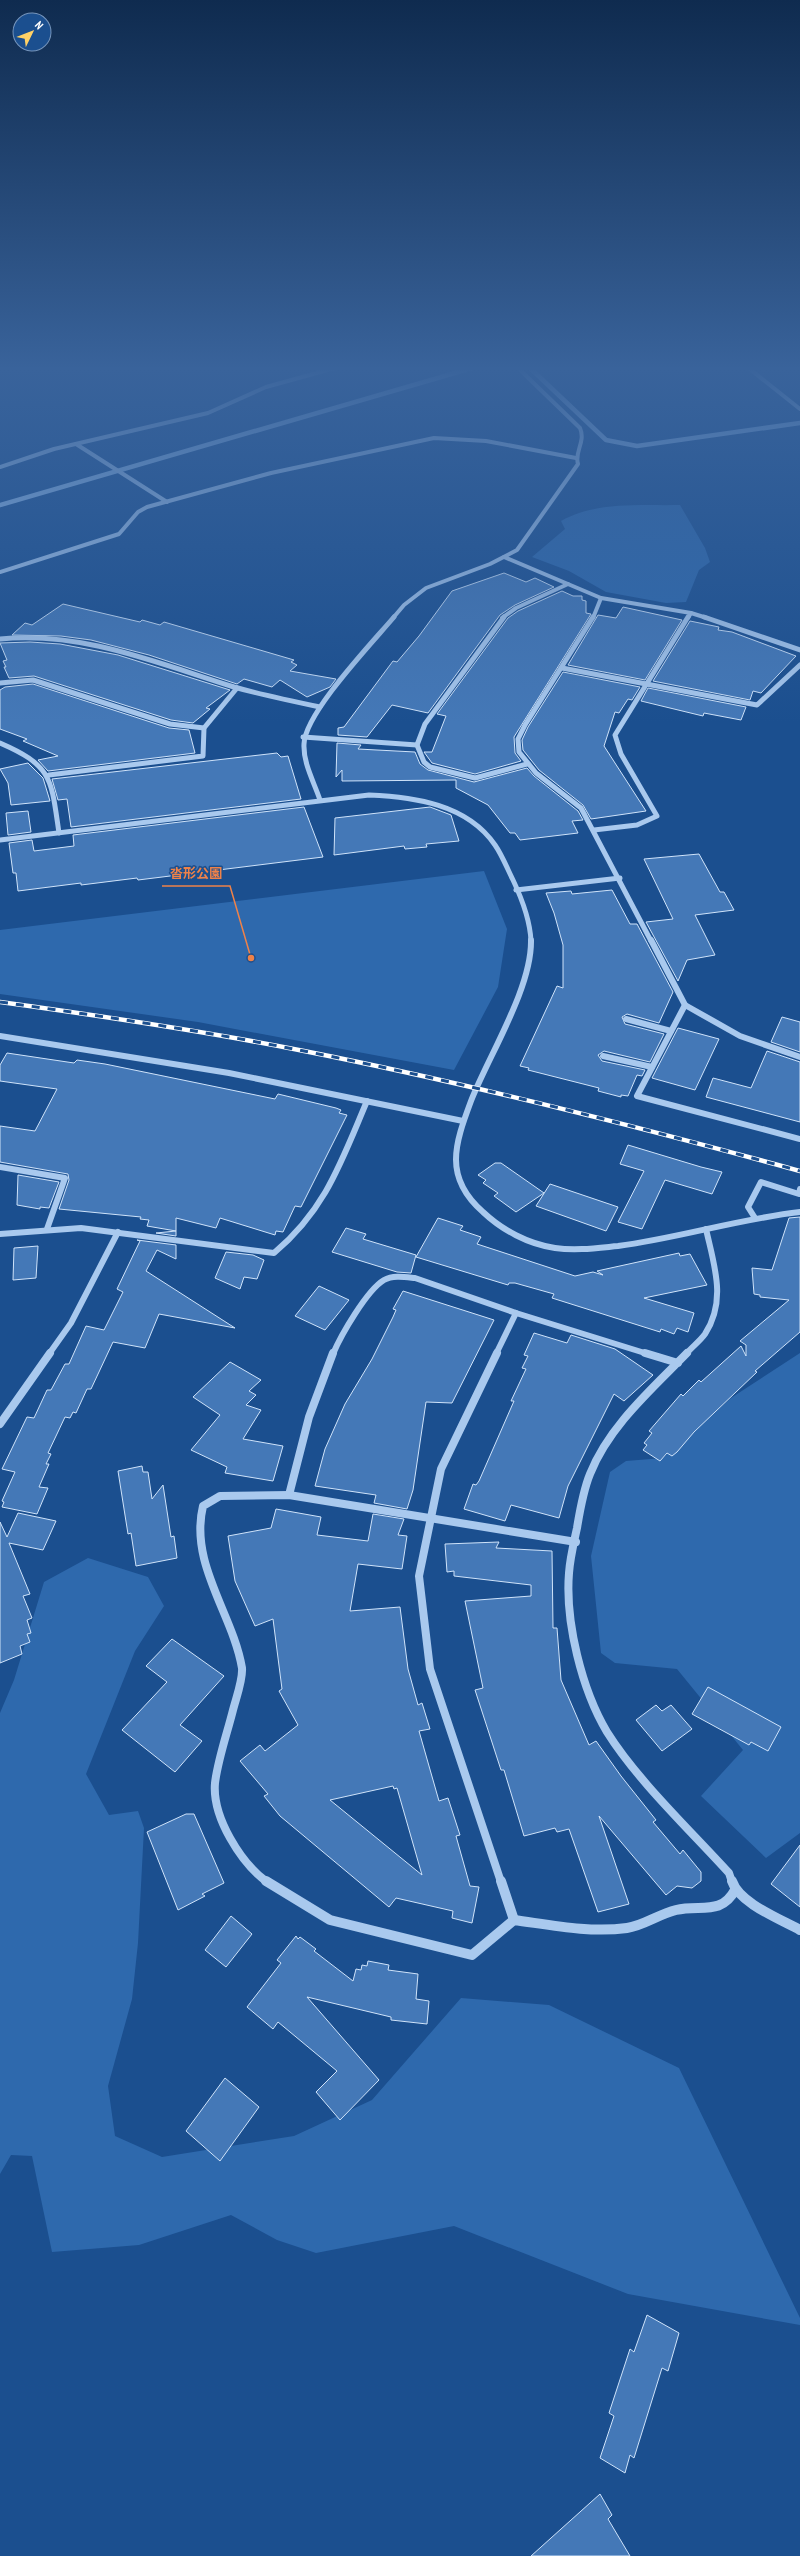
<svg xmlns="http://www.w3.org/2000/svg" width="800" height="2556" font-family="'PT Sans Narrow','Noto Sans JP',sans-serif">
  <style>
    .green { fill: #2e69ad }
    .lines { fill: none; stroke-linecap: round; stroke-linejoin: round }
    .stream { stroke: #9cc4f0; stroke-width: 4.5 }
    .building { fill: #4478b7; stroke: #cfe3fa; fill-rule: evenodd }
    .minor-far4 { stroke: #a9c9ee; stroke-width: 4 }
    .minor-far3 { stroke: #a9c9ee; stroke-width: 5 }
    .minor-far2 { stroke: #a9c9ee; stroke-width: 6 }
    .minor-far1 { stroke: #a9c9ee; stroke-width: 8 }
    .minor { stroke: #a9c9ee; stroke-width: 10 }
    .rail-casing { stroke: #fff; stroke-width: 4.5 }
    .rail { stroke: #1b4f8f; stroke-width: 3; stroke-dasharray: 8; stroke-linecap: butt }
    .leader { fill: none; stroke: #ee8249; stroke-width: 1.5 }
    .callout-dot { fill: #ee8249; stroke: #1b4f8f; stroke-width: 1.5 }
    .callout-label { font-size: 13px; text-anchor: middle; font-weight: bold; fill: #ee8249; stroke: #1b4f8f; stroke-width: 3; stroke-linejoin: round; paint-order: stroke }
  </style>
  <rect width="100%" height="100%" fill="#1b4f8f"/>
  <g class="green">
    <path d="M680 505 705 548 710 562 699 570 686 602 666 603 606 592 569 571 532 557 565 529 561 521C596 501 641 506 680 505Z"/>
    <path d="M484 871 507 929 498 987 454 1070 198 1022 0 994V930Z"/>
    <path d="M800 1353V1833L766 1858 701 1796 743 1750 677 1669 615 1663 601 1653 591 1556 610 1472 626 1461 663 1458 731 1398Z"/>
    <path d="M88 1558 148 1577 164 1606 135 1651 86 1774 109 1815 138 1811 144 1828 138 1943 132 1999 108 2086 115 2136 162 2157 294 2136 372 2100 461 1998 549 2005 679 2068 800 2318V2325L628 2294 454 2226 316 2253 277 2240 231 2215 139 2245 52 2252 32 2156 11 2155 0 2174V1713L14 1680 44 1582Z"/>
  </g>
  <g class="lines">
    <g class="stream">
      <path d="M528 366 606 440 637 446 800 423"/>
      <path d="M0 505 479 366"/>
    </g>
  </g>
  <g class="building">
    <path d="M504 573 526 582 535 578 554 587 515 605 500 615 428 713 392 705 367 737 338 735V728L344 727 393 661 397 662 419 636 452 591Z"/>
    <path d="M562 591 573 596H582V600L586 601V613L591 614 514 737 515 753 521 761 475 774 432 763 424 752H432L446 716 437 714 508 618 518 611Z"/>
    <path d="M63 604 140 622 142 620 160 625 164 622 294 660 291 662 297 665 290 671 336 679 330 687 307 697 280 680 272 687 244 679 237 684 149 655 91 640 61 636 12 635 25 623 32 625Z"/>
    <path d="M623 607 682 620 645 680 568 665 598 615 616 618Z"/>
    <path d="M690 621 719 627 718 630 732 632 796 656 761 693 753 691 750 700 653 681Z"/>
    <path d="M30 642 60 644 118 655 230 690 206 708 210 709 193 723 171 720 34 676 9 678 4 667H6L3 661 7 660 0 643Z"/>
    <path d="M563 672 640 687 632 700 628 699 619 713 615 712 604 746 646 811 591 819 583 805 539 770 523 750 522 740 528 727Z"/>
    <path d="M33 684 169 728 189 730 195 753 48 771 38 760 58 756 23 741 27 739 0 729V690L5 687Z"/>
    <path d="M648 688 746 707 741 720 704 713 703 716 641 701Z"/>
    <path d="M337 743 361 745 358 749 415 752 420 764 428 770 474 782 527 768 534 776 578 811 583 820 572 821 578 833 520 840 515 833H510L488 805 456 788V780L342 781V770L336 777Z"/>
    <path d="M277 753 281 757 288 756 301 799 71 827 67 799 58 800 52 779Z"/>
    <path d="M28 763 43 778 50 801 11 805 8 783 0 769Z"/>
    <path d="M304 807 323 857 138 880 137 878 81 885V883L18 891 16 873H13L9 843 32 840 34 851 74 846 73 835Z"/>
    <path d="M430 807 451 815 459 841 426 844 427 847 405 849 404 846 334 855 335 818Z"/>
    <path d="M28 811 31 832 8 835 6 813Z"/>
    <path d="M699 854 720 892H724L734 910 695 915 715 955 687 960 678 981 646 922 673 919 644 859Z"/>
    <path d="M612 890 630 924H637L673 992 659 1023 627 1014 622 1017 625 1024 664 1034 650 1062 604 1051 598 1055 602 1061 645 1070 642 1076 637 1075 628 1096 621 1095V1097L598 1091 599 1088 528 1070 529 1068 520 1066 557 986 563 988V945L554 913 546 893 571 891 572 894Z"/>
    <path d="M782 1017 800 1022V1052L771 1042Z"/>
    <path d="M678 1028 719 1039 695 1090 652 1078Z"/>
    <path d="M767 1051 800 1062V1122L706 1097 713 1078 751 1088Z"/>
    <path d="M7 1053 74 1063 77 1060 105 1064 275 1099 278 1094 336 1108 341 1110 339 1113 347 1115 301 1207 295 1206 283 1232 276 1231 275 1235 220 1218 216 1228 176 1218V1236L156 1233 176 1231 147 1226 149 1220 140 1219 141 1217 59 1209 69 1180 68 1174 0 1162V1126L35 1131 57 1089 0 1081V1065Z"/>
    <path d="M628 1145 701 1167 722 1172 712 1194 665 1180 642 1229 618 1222 644 1171 620 1164Z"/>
    <path d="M495 1163H501L544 1193 516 1212 494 1196 498 1193 483 1183 486 1180 478 1175Z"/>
    <path d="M18 1175 59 1182 49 1208 40 1207V1209L17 1205Z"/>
    <path d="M550 1184 618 1207 606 1231 536 1206Z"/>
    <path d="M800 1217V1332L755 1371 757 1372 694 1432 677 1452 672 1456 667 1453 660 1461 643 1450 647 1445 644 1443 652 1433 649 1431 681 1394 683 1396 699 1380 701 1382 741 1346 746 1356V1345L740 1341 789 1300 760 1297V1295L754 1294 752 1268 772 1270 789 1218Z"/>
    <path d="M438 1218 463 1226 460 1230 481 1237 477 1244 575 1276 593 1272 603 1275 597 1271 679 1253 680 1256 690 1254 707 1285 644 1298 694 1313 688 1332 677 1328 674 1334 661 1329 660 1332 552 1298 554 1294 515 1283H509L508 1285 416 1257Z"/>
    <path d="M346 1228 366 1234 363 1239 416 1255 411 1273 397 1272 332 1252Z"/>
    <path d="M137 1240 176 1245V1259L157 1250 146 1271 235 1328 159 1314 145 1348 113 1342 91 1389H87L76 1413 73 1412 70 1418 65 1417 48 1453 51 1454 46 1464H49L39 1487 48 1488 37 1514 2 1507 4 1502 2 1501 15 1472 2 1469 27 1417 34 1418 47 1390H51L65 1364H69L86 1326 104 1330 123 1292 117 1289 140 1241Z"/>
    <path d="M38 1246 36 1278 13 1280 14 1248Z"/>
    <path d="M226 1252 253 1255 264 1260 257 1279 244 1277 240 1289 215 1278Z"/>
    <path d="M319 1286 349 1300 325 1330 295 1316Z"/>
    <path d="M403 1291 494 1320 452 1403 426 1402 413 1490 407 1509 374 1503 376 1495 315 1486 325 1449 345 1404 372 1359 393 1317 396 1310 393 1309Z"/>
    <path d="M534 1333 567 1343 571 1335 615 1349 653 1375 624 1401 614 1394 568 1486 559 1518 511 1505 505 1521 464 1509 473 1484 476 1485 479 1481 514 1401H511L526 1369 522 1368 528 1356 524 1355Z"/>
    <path d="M230 1362 261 1380 249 1391 256 1395 246 1405 261 1410 243 1439 283 1446 273 1481 225 1473 227 1467 191 1450 220 1415 193 1397Z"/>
    <path d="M142 1466 143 1472H148L152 1499 163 1485 171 1537 174 1536 177 1558 136 1566 131 1533 128 1534 118 1471Z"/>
    <path d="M276 1509 321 1517 317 1535 368 1541 373 1514 404 1519 398 1535 407 1536 402 1569 358 1564 350 1611 400 1607 408 1669 418 1705 422 1703 430 1729 419 1731 439 1801 448 1798 460 1835 456 1836 470 1886 479 1887 472 1923 452 1918 453 1911 396 1898 389 1907 280 1816 264 1796 268 1794 240 1761 260 1745 265 1751 298 1725 279 1691 282 1689 273 1619 255 1626 235 1581 228 1536 271 1528ZM393 1786 394 1789 397 1788 422 1875 330 1800Z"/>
    <path d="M18 1513 56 1521 43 1550 9 1543 30 1594 23 1596 32 1618 27 1620 31 1633 27 1634 30 1642 20 1646 22 1654 0 1663V1522L7 1537Z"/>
    <path d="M499 1542 496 1548 552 1551 553 1628H557L561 1680 589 1745 596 1741 621 1776 656 1820 653 1822 680 1854 683 1850 701 1872V1881L692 1888 677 1886 666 1895 599 1816 629 1904 598 1912 569 1829 557 1832 555 1828 524 1836 504 1770H501L475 1690 483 1688 465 1601 531 1596V1585L454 1576V1571L447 1572 445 1544Z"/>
    <path d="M172 1639 224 1676 180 1725 202 1741 175 1772 122 1730 167 1682 146 1666Z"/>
    <path d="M708 1687 781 1727 768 1751 751 1742 749 1745 692 1714Z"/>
    <path d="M656 1705 662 1711 671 1705 692 1729 662 1751 636 1720Z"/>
    <path d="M186 1814H194L224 1883 202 1894 205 1896 178 1910 147 1832Z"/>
    <path d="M800 1845V1907L771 1884Z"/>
    <path d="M231 1916 252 1934 226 1967 205 1950Z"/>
    <path d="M296 1936 298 1939 300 1937 316 1949 314 1951 353 1981 356 1969 361 1970 362 1965 367 1966 368 1961 389 1965 388 1970 418 1974 416 1999 429 2001 427 2024 391 2020V2017L307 1997 379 2080 340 2120 316 2092 337 2071 278 2022 273 2029 247 2007 281 1963 277 1960Z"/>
    <path d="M225 2078 259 2107 220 2161 186 2131Z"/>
    <path d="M647 2315 679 2333 668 2371 662 2368 634 2458 630 2455 625 2473 600 2458 614 2416 609 2413 630 2349 634 2352Z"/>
    <path d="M600 2494 612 2515 608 2519 630 2556H531Z"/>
  </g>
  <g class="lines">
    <g class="minor-far4">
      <path d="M746 366 800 409"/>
      <path d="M76 444 167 502"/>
      <path d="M0 467 54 449 208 413 266 387 342 366"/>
      <path d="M504 557 601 598 691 613 707 618"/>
      <path d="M0 572 119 534 138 512 147 507 271 473 434 438 486 441 576 458"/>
      <path d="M393 618 404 605 426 588 490 564 517 550 578 464C574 452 586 442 580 428L516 366"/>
      <path d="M502 618 516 608 568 584"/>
      <path d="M593 618 601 598"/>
      <path d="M688 618 691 613"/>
    </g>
    <g class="minor-far3">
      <path d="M504 617 425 724 417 745 424 762 430 767 475 778 527 764"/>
      <path d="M593 617 525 725 518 739 519 752 536 773 581 808 651 941"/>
      <path d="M704 617 800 650"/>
      <path d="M0 639C82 631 157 663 234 687 262 695 291 701 320 707"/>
      <path d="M562 668 757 705 800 665"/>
      <path d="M0 683 33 680 170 724 204 728"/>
      <path d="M303 737 417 745"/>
      <path d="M0 743C53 766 51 779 59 833"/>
      <path d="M49 775 203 756 204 728 237 688"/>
      <path d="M320 800C314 782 303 763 304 744 305 713 372 643 394 617"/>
      <path d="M594 830 637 825 657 816 621 754 615 735 688 617"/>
      <path d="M0 840 369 795C414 797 467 804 495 845 502 855 507 868 513 880 522 899 530 919 531 941"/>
      <path d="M516 890 620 878"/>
    </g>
    <g class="minor-far2">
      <path d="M531 940C532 988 489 1055 471 1101 455 1144 443 1177 483 1212 502 1230 528 1244 555 1248 576 1251 597 1248 618 1246 679 1238 738 1219 800 1212"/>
      <path d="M651 940 685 1005 740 1036 800 1057"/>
      <path d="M685 1005 637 1096 800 1139"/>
      <path d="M626 1019 671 1031"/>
      <path d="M0 1036 229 1073 463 1121"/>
      <path d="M603 1056 652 1067"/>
      <path d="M0 1167 65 1178 47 1229"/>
      <path d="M755 1218 748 1207 761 1182 799 1194 800 1189"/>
      <path d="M0 1234 81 1228 274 1253C326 1209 341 1162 367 1101"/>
      <path d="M49 1354 71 1323 118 1232"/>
      <path d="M333 1354C341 1335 367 1290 384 1280 393 1275 405 1277 415 1278L516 1313 648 1354"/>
      <path d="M496 1354 516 1313"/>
      <path d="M686 1354C692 1347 700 1341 705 1334 727 1300 714 1265 706 1229"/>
    </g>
    <g class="minor-far1">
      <path d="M497 1353 441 1469 419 1576 430 1669 501 1882"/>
      <path d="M645 1353 678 1363"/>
      <path d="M687 1353C652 1389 609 1426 590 1474 583 1491 580 1510 577 1528 574 1542 570 1558 569 1573 565 1622 582 1690 607 1732 637 1780 690 1830 729 1873L732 1882"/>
      <path d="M0 1424 50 1353"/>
      <path d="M289 1495 309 1417 333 1353"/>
      <path d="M267 1882C241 1863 212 1817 215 1783 218 1759 227 1734 233 1710 236 1698 243 1680 242 1668 233 1614 189 1564 203 1506L220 1496 289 1495 576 1542"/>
    </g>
    <g class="minor">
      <path d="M266 1881 330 1920 472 1955 514 1920C551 1925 589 1933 627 1928 643 1926 659 1914 676 1910 700 1904 721 1916 735 1890"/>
      <path d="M501 1881 514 1920"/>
      <path d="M732 1881C739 1903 780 1919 800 1930"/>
    </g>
    <defs>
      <path id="rail" d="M0 1002C102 1016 204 1031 304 1051 471 1084 636 1126 800 1171"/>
    </defs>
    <use href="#rail" class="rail-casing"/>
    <use href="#rail" class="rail"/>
  </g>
  <linearGradient id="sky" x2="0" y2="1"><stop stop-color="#0f2b4f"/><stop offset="0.51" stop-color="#39639b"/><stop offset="1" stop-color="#39639b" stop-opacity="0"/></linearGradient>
  <rect width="800" height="723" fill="url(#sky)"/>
  <path class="leader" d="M251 958L230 886H162"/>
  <circle class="callout-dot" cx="251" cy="958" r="4"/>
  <g class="callout-label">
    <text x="196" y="878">沓形公園</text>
  </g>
  <g transform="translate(32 32) rotate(47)"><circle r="19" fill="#1b4f8f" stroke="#7695bc"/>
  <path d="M0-3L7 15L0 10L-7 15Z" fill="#ffd166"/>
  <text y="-6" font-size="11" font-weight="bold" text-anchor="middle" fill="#ffffff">N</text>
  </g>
</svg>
